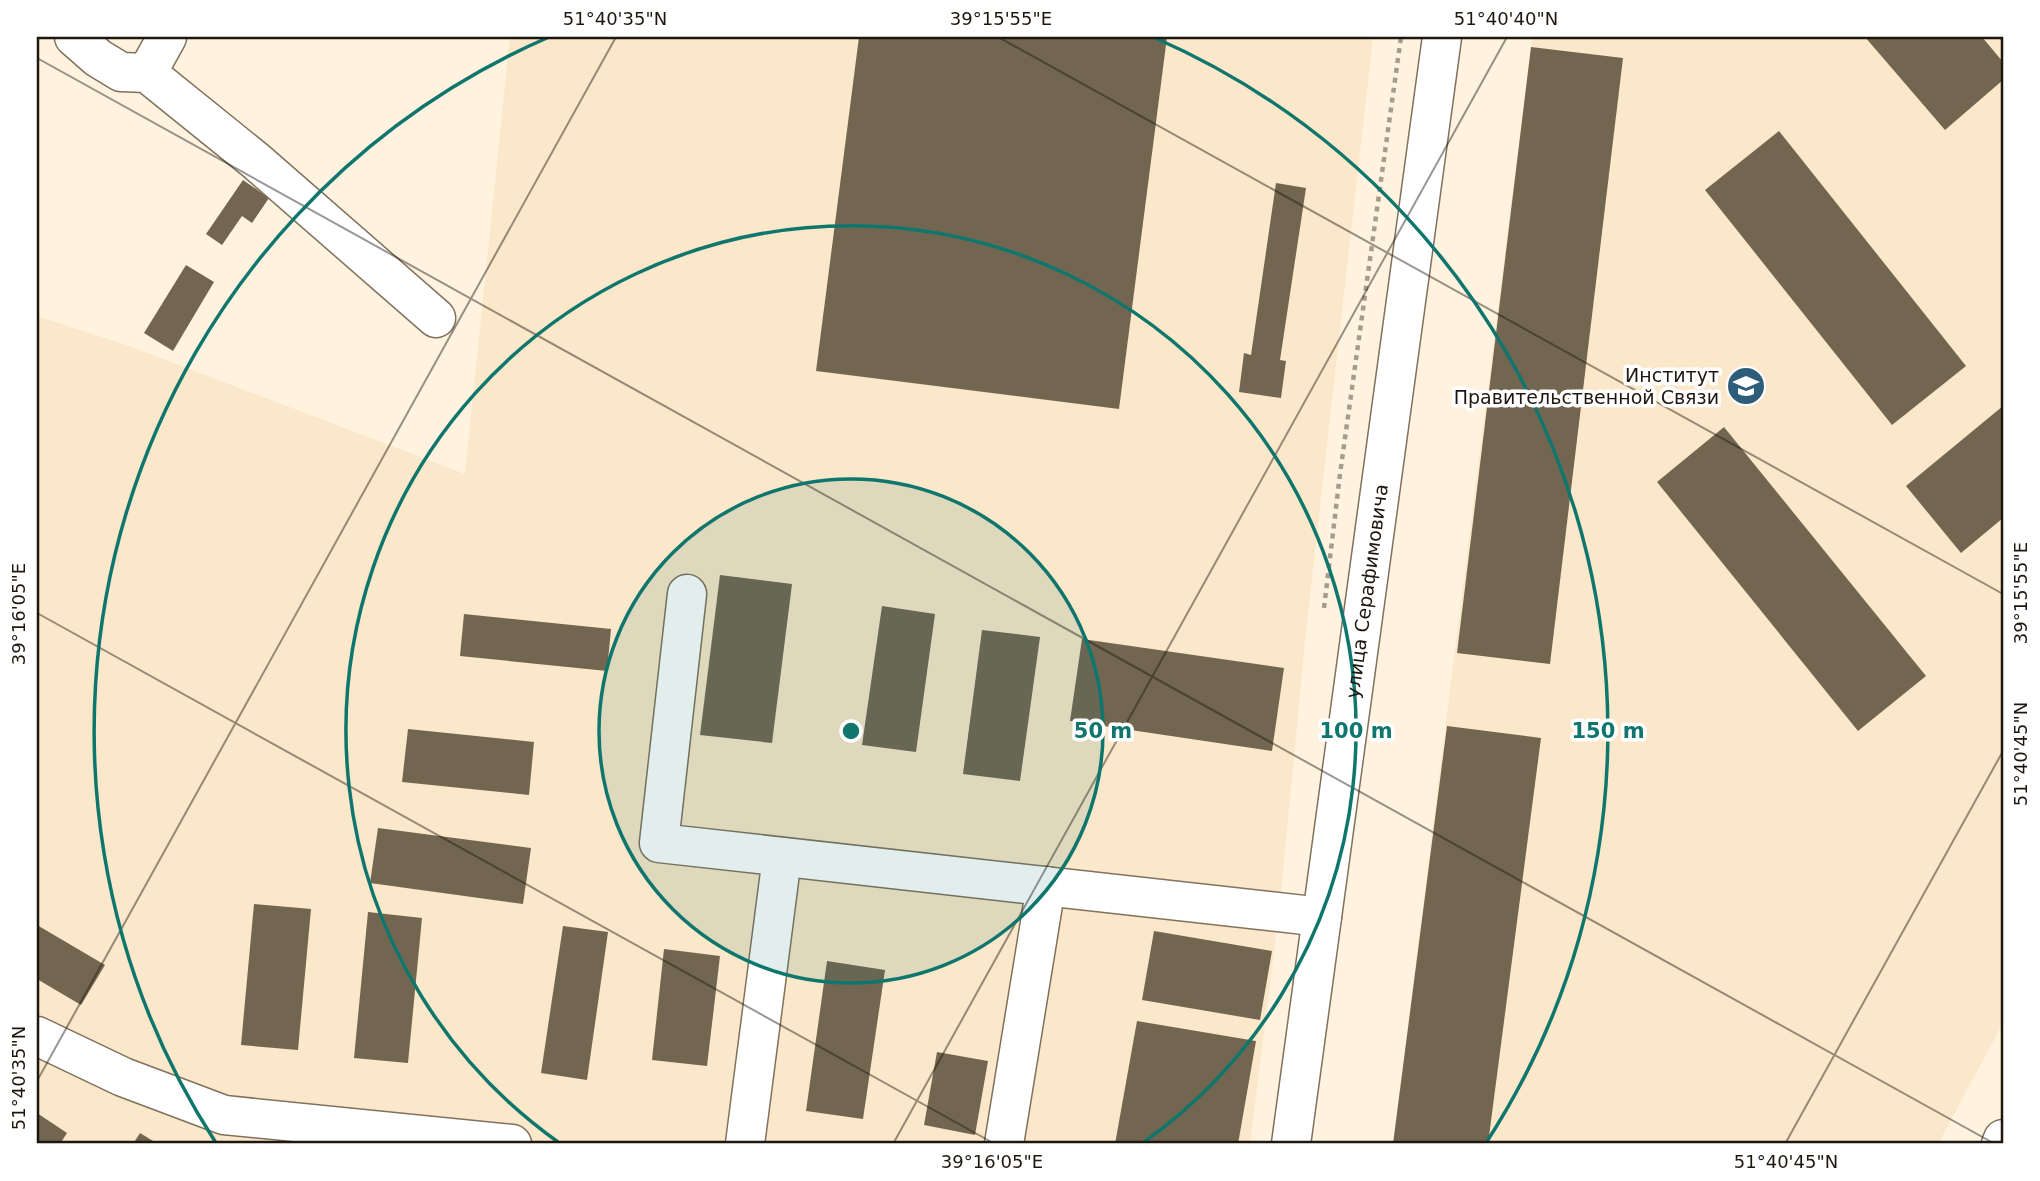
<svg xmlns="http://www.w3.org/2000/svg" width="2040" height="1181" font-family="'DejaVu Sans',sans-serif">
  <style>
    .built { fill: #fbe7c9 }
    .building { fill: #736651 }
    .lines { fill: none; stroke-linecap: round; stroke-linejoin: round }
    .minor-casing { stroke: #7f715c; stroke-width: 41 }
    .path { stroke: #a69c8d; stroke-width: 4.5; stroke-dasharray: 5 5; stroke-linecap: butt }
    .minor { stroke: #fff; stroke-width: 38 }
    .ticks { fill: none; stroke: #1d170f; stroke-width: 2; stroke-opacity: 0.45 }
    .ring { fill: none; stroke: #0f766e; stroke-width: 3.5 }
    .labels { text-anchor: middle; stroke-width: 7; stroke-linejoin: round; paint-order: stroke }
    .poi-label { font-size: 19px; fill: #1d170f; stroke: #fff; text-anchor: end }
    .street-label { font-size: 19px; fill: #1d170f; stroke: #fff }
    .centre { fill: #0f766e; stroke: #fff; stroke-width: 3.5 }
    .ring-label { font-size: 21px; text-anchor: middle; font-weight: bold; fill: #0f766e; stroke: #fff; stroke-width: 7; stroke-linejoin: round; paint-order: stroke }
    .neatline { fill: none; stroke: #1d170f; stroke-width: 2.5 }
    .ticks-label { font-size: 18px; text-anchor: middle; fill: #1d170f }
  </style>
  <rect width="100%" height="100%" fill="#fff2df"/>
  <g class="built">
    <path d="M510 37H1373L1307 622 1279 912 1250 1144H37V316L129 346 465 474Z"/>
    <path d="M1532 37H2003V1023L1938 1144H1393Z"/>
  </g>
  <g class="building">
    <path d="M859 37H1167L1119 409 816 371Z"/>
    <path d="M1865 37H1982L2003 62V80L1945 130Z"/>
    <path d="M1531 47 1623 58 1550 664 1457 653Z"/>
    <path d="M1779 131 1966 366 1892 425 1705 190Z"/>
    <path d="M243 180 269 198 252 223 242 216 222 245 206 234Z"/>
    <path d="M1276 183 1306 188 1280 360 1286 361 1281 398 1239 392 1244 353 1251 355Z"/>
    <path d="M186 265 214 282 173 351 144 333Z"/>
    <path d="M2003 406V518L1961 553 1906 486Z"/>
    <path d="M1724 427 1926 676 1858 731 1657 482Z"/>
    <path d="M720 575 792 584 772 743 700 735Z"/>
    <path d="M882 606 935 614 916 752 862 745Z"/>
    <path d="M464 614 611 629 607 671 460 656Z"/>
    <path d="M982 630 1040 637 1020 781 963 774Z"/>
    <path d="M1082 639 1284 668 1272 751 1070 721Z"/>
    <path d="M1447 726 1541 738 1488 1144H1393Z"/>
    <path d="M408 729 534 742 529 795 402 782Z"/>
    <path d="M378 828 531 848 523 904 370 883Z"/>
    <path d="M254 904 311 909 298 1050 241 1045Z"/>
    <path d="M368 912 422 918 408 1063 354 1058Z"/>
    <path d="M37 925 105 965 81 1005 37 979Z"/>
    <path d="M563 926 608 932 587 1080 541 1073Z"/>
    <path d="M1154 931 1272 951 1260 1020 1142 1000Z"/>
    <path d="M664 949 720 956 707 1066 652 1060Z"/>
    <path d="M827 961 885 970 863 1119 806 1111Z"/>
    <path d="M1137 1021 1256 1041 1238 1144H1115Z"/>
    <path d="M937 1052 988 1061 975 1135 924 1125Z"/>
    <path d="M37 1113 67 1133 60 1144H37Z"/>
    <path d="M140 1133 158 1144H133Z"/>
  </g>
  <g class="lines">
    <defs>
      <g id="minor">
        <path d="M74 37 98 58 121 72 147 73 256 161 436 318"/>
        <path d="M147 73 167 37"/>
        <path d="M687 594 659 843 1322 917"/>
        <path d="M37 1036 123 1077 224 1115 512 1144"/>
        <path d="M745 1144 782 857"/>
        <path d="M1004 1144 1046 886"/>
        <path id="s1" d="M1291 1144 1442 37"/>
        <path d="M2001 1144 2003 1139"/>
      </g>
    </defs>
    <use href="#minor" class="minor-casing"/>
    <path class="path" d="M1324 608 1340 474 1401 37"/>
    <use href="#minor" class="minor"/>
  </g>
  <path class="ticks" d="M998 37 2003 594M1998 37 2003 40M37 58 1995 1144M37 613 995 1144M37 1081 616 37M893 1144 1507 37M1785 1144 2003 751"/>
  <circle cx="851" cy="731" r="252" fill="#0f766e" fill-opacity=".12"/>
  <g class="ring">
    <circle cx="851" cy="731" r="252"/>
    <path d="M558 1142A505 505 0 1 1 1144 1142"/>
    <path d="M216 1143A757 757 0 0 1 549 37M1153 37A757 757 0 0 1 1486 1143"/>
  </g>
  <defs>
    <symbol id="university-disc" viewBox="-11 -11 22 22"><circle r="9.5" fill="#2e5d7c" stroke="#fff"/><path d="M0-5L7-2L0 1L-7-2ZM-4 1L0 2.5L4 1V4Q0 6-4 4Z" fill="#fff"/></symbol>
  </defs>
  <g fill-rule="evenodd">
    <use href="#university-disc" x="1724" y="364" width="44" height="44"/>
  </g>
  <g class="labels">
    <g class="poi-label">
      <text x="1719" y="382">Институт<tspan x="1719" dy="22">Правительственной Связи</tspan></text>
    </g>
    <g class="street-label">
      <text dy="7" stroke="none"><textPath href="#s1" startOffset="558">улица Серафимовича</textPath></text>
    </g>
  </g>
  <circle cx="851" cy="731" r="10" class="centre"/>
  <g class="ring-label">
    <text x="1103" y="738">50 m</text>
    <text x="1356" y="738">100 m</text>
    <text x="1608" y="738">150 m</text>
  </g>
  <rect width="2040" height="1181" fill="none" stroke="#ffffff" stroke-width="77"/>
  <rect x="38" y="38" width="1964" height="1104" class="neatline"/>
  <g class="ticks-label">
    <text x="615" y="25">51°40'35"N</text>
    <text x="1001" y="25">39°15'55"E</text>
    <text x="1506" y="25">51°40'40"N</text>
    <text transform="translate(2021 593) rotate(-90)" y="6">39°15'55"E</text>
    <text transform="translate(19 614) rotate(-90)" y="6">39°16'05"E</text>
    <text transform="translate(2021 754) rotate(-90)" y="6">51°40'45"N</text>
    <text transform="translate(19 1078) rotate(-90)" y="6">51°40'35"N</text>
    <text x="992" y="1168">39°16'05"E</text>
    <text x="1786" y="1168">51°40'45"N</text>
  </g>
</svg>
